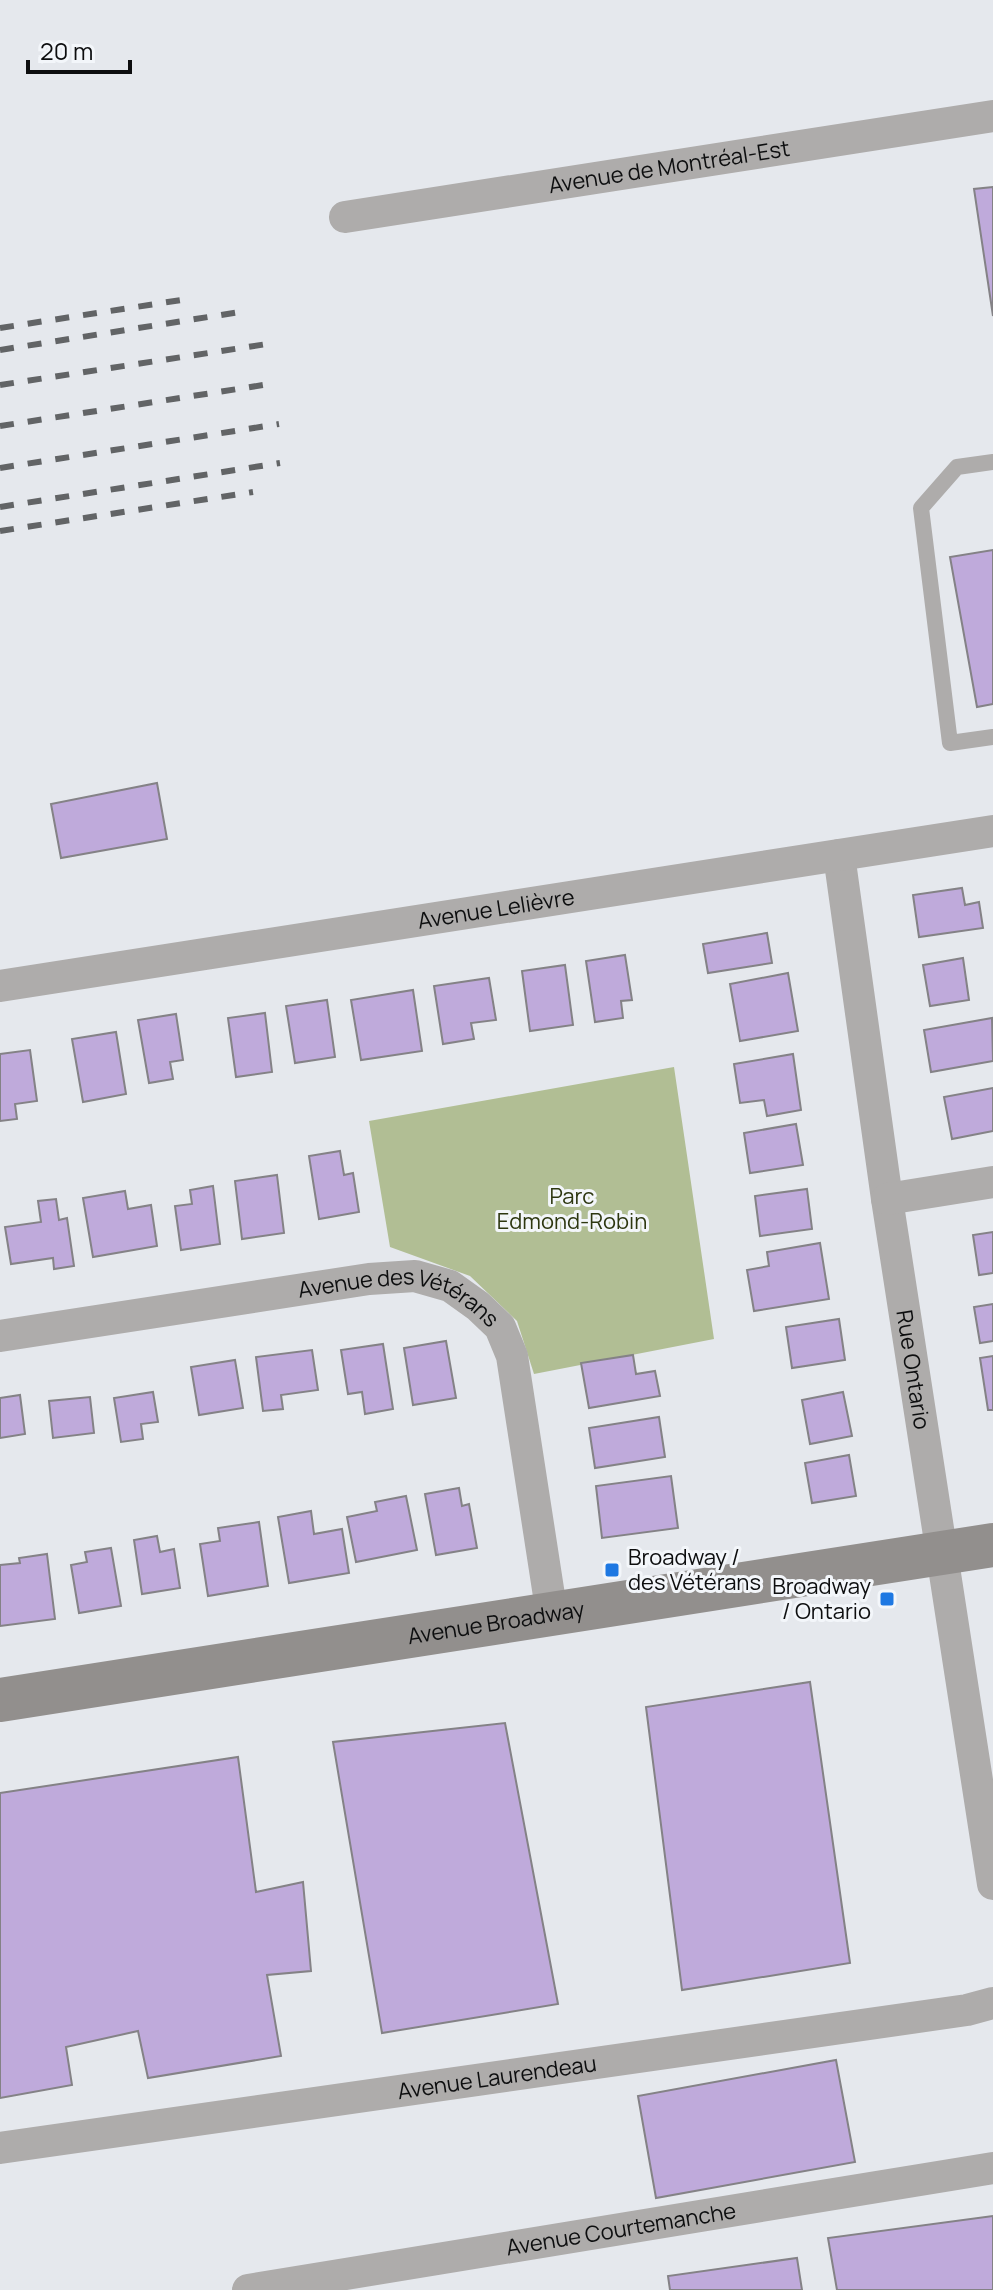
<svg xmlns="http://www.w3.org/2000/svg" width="993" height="2290" font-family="Manrope,sans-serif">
	<rect width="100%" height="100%" fill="#e5e8ed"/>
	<polygon fill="#b1be94" points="674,1067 714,1339 534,1374 517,1321 470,1276 390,1247 369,1121"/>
	<g fill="#bfaadb" stroke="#848286" stroke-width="2">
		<polygon points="993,187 993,316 974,189"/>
		<polygon points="993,550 993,704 977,707 950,557"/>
		<polygon points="157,783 167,839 61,858 51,804"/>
		<polygon points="962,888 965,905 979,902 983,928 919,937 913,895"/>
		<polygon points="767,933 772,963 708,973 703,944"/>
		<polygon points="625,955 632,1000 621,1001 623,1018 595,1022 586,961"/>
		<polygon points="963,958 969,1000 930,1006 923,965"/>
		<polygon points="565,965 573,1025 530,1031 522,971"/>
		<polygon points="788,973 798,1031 740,1041 730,984"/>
		<polygon points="489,978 496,1020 471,1023 474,1039 443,1044 434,986"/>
		<polygon points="413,990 422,1051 361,1060 351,1000"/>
		<polygon points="327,1000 335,1057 295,1063 286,1006"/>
		<polygon points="265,1013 272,1072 236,1077 228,1018"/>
		<polygon points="176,1014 183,1060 170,1062 173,1079 149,1083 138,1020"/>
		<polygon points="992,1018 993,1061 931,1072 924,1030"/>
		<polygon points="116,1032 126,1094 83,1102 72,1039"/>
		<polygon points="30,1050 37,1101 15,1104 17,1119 0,1121 0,1054"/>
		<polygon points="793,1054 801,1110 767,1116 764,1100 740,1103 734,1064"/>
		<polygon points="993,1088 993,1131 952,1139 944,1097"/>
		<polygon points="796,1124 803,1165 750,1173 744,1133"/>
		<polygon points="340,1151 344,1175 353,1173 359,1212 319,1219 309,1156"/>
		<polygon points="277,1175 284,1233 242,1239 235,1181"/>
		<polygon points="213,1186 220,1244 181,1250 175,1206 192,1204 190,1190"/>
		<polygon points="807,1189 812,1229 760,1236 755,1196"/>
		<polygon points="125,1191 128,1209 151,1205 157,1246 93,1257 83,1198"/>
		<polygon points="56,1199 59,1220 67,1218 74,1266 54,1269 53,1258 11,1264 5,1227 41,1222 38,1201"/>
		<polygon points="993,1232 993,1273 979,1275 973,1235"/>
		<polygon points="820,1243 829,1299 754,1311 747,1270 769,1266 767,1252"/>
		<polygon points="993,1304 993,1341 980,1343 974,1307"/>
		<polygon points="839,1319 845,1360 792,1368 786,1327"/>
		<polygon points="446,1341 456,1398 413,1405 404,1348"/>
		<polygon points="383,1344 393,1409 365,1414 362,1392 348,1394 341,1350"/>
		<polygon points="312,1350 318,1390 281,1395 283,1409 263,1411 256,1357"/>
		<polygon points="633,1355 636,1374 655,1371 660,1396 589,1408 581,1363"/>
		<polygon points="993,1356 993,1410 988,1410 980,1358"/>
		<polygon points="235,1360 243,1408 199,1415 191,1367"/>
		<polygon points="153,1392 158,1422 141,1424 143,1439 121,1442 114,1398"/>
		<polygon points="843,1392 852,1436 810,1444 802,1400"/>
		<polygon points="20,1395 25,1434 0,1438 0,1398"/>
		<polygon points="90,1397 94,1433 53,1438 49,1401"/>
		<polygon points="659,1417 665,1457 595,1468 589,1428"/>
		<polygon points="849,1455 856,1496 812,1503 805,1463"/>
		<polygon points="671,1476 678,1528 602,1538 596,1486"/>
		<polygon points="459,1488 462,1506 469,1504 477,1548 436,1555 425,1494"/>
		<polygon points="406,1496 417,1550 356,1562 347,1517 377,1511 375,1502"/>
		<polygon points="311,1511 314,1534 342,1529 349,1573 289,1583 278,1517"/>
		<polygon points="259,1522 268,1586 208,1596 200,1544 220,1541 218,1528"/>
		<polygon points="157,1536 160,1552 174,1549 180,1588 142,1594 134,1540"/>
		<polygon points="111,1548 121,1606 79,1613 71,1565 87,1562 85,1552"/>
		<polygon points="47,1554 55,1619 0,1626 0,1565 20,1563 19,1558"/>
		<polygon points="810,1682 850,1963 682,1990 646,1707"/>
		<polygon points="505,1723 558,2004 382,2033 333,1742"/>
		<polygon points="238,1757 256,1892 303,1882 311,1971 267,1975 281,2056 148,2078 138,2031 66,2047 72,2085 0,2098 0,1793"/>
		<polygon points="836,2060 855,2162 656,2198 638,2096"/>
		<polygon points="993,2216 993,2290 837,2290 828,2238"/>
		<polygon points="797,2258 802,2290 670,2290 668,2276"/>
	</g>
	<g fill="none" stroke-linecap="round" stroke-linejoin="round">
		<polyline stroke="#aeacab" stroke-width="16" points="993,462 957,467 921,508 950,743 993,737"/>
		<g stroke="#aeacab" stroke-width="32">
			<path id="s1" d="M345,217L993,116"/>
			<path id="s2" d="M839,855L887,1199L993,1884"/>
			<path id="s3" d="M0,986L993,831"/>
			<polyline points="887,1199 993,1182"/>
			<path id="s4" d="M0,1336L369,1279L415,1276L450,1286L478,1306L500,1327L512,1356L552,1615"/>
			<path id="s5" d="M0,2148L967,2010L993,2003"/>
			<path id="s6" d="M248,2290L993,2168"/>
		</g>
		<path stroke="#928f8d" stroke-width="44" id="s7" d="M0,1700L993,1545"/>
		<g stroke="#626466" stroke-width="6" stroke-dasharray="14 14" stroke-linecap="butt">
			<polyline points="0,328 181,300"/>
			<polyline points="0,350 246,311"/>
			<polyline points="0,385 267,344"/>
			<polyline points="0,426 276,383"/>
			<polyline points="0,468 279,424"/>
			<polyline points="0,507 280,463"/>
			<polyline points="0,531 253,492"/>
		</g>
	</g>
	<g fill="#1e78e2" stroke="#f3f6fa" stroke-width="3">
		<rect x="604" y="1562" width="16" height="16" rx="4"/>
		<rect x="879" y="1591" width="16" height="16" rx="4"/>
	</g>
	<g text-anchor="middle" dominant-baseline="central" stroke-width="6" stroke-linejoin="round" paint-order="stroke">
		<g font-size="22" fill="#0d0e0f" stroke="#f3f6fa">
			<text stroke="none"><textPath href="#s1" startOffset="328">Avenue de Montréal-Est</textPath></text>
			<text stroke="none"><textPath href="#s3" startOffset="502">Avenue Lelièvre</textPath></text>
			<text stroke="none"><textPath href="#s4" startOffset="408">Avenue des Vétérans</textPath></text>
			<text stroke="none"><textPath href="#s2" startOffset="520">Rue Ontario</textPath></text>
			<text stroke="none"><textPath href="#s7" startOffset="502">Avenue Broadway</textPath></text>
			<text stroke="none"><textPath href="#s5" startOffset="502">Avenue Laurendeau</textPath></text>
			<text stroke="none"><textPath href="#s6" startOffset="378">Avenue Courtemanche</textPath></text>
		</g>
		<g font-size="22" fill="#2d3710" stroke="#f3f6fa">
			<text x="572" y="1196">Parc<tspan x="572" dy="25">Edmond-Robin</tspan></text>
		</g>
		<g font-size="22" fill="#0d0e0f" stroke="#f3f6fa" text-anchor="start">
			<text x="628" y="1557">Broadway /<tspan x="628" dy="25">des Vétérans</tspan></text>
			<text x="871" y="1586" text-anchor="end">Broadway<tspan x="871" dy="25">/ Ontario</tspan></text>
		</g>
	</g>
	<path d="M28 60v12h102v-12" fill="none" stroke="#0d0e0f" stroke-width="4"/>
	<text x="40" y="60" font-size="24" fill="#0d0e0f" stroke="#f3f6fa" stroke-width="6" paint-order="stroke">20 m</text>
</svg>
